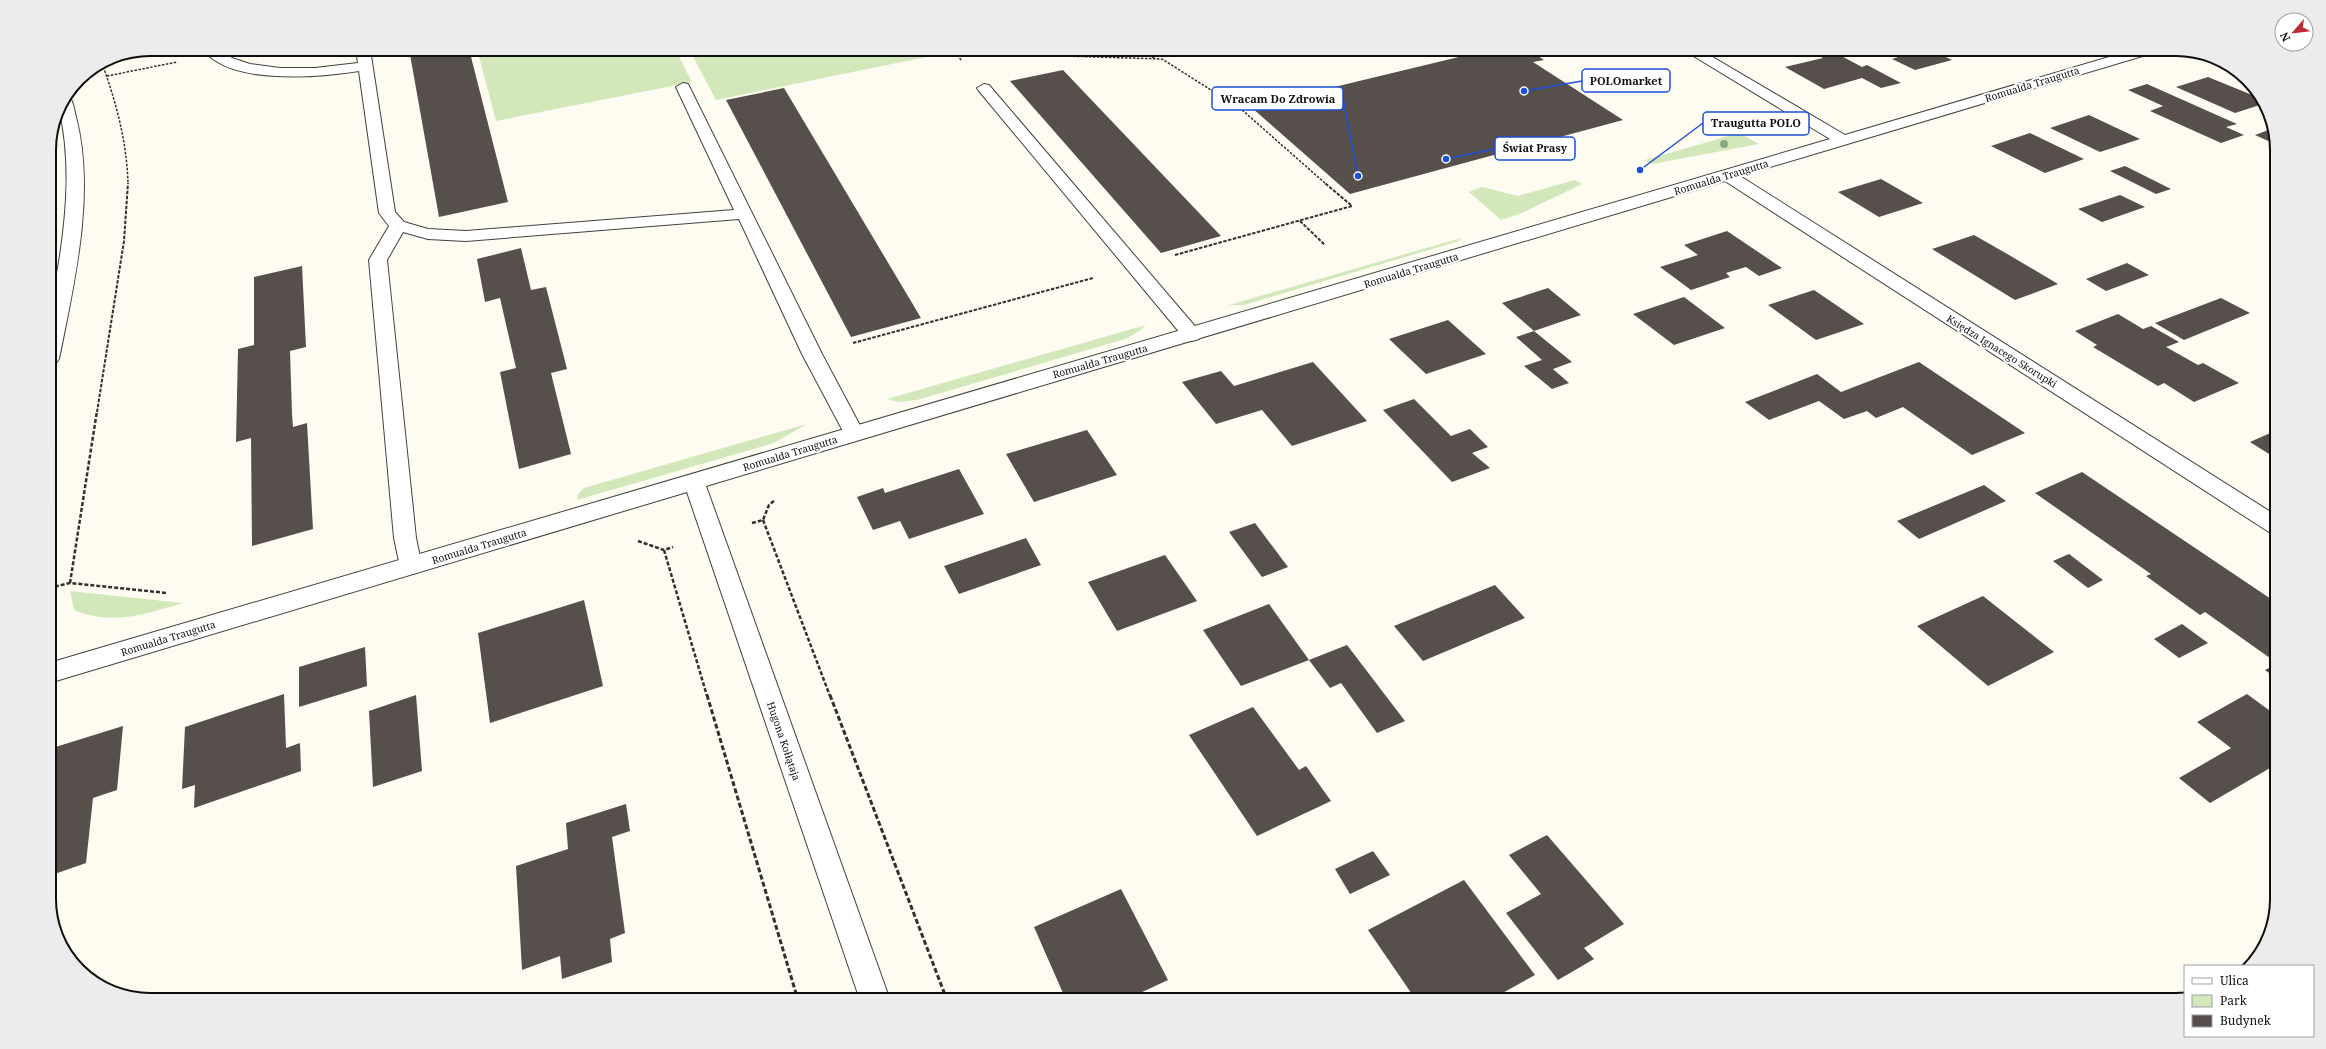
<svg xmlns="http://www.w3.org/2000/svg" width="2326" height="1049" font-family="'Noto Serif',serif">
	<rect width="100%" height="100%" fill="#fefcf0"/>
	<g fill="#d2e8ba">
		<polygon points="477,49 675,49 692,82 496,121"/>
		<polygon points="689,49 755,49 931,56 716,100"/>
		<polygon points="1739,133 1759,144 1652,164 1645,160"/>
		<polygon points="1575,180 1582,184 1522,213 1501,220 1469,192 1482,187 1518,196"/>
		<polygon points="1461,238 1459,241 1244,305 1229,305"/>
		<polygon points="1146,325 1138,332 1125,339 917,400 899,402 887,399"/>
		<polygon points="807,424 774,443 577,500 578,494 584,488"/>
		<path d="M70,591L183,603C146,614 112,626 74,610Z"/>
	</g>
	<g fill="#564f4b">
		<polygon points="409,49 469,49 508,202 439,217"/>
		<polygon points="1492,49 1528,49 1544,60 1533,62 1623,120 1350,194 1251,107"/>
		<polygon points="1881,49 1929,49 1952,60 1915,70 1892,59 1898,57"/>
		<polygon points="1832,51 1862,67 1867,65 1901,83 1881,88 1862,78 1824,89 1785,67 1823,58 1818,55"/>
		<polygon points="1063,70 1221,236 1161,253 1010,81"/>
		<polygon points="2208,77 2262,99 2263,104 2235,113 2176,87"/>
		<polygon points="2147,84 2237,124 2226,127 2244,135 2221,143 2150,111 2163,106 2128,90"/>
		<polygon points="784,88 921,318 851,337 726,100"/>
		<polygon points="2089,115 2140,139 2100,152 2050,128"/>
		<polygon points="2272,129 2277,145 2255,135 2271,129"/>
		<polygon points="2030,133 2084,159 2045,173 1991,146"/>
		<polygon points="2125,166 2171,189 2156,194 2110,171"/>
		<polygon points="1881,179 1923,203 1879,217 1838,192"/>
		<polygon points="2120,195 2145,207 2102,222 2078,209"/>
		<polygon points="1727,231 1782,268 1759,276 1746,267 1726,273 1730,277 1691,290 1660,267 1698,255 1684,245"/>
		<polygon points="1974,235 2009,255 2058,284 2015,300 1932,249"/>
		<polygon points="521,248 531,290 546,287 567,369 551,373 571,454 519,469 500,372 516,368 500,298 485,302 477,259"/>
		<polygon points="2127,263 2149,275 2106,291 2086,279"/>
		<polygon points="302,266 306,347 290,351 292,414 293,427 307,423 313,529 252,546 251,438 236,442 238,349 254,345 254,277"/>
		<polygon points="1548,288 1581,315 1534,331 1502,303"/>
		<polygon points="1814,290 1864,324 1816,340 1768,305"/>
		<polygon points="1684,297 1725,328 1674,345 1633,314"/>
		<polygon points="2221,298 2250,313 2184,340 2155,323"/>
		<polygon points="2118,314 2143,329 2151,326 2179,342 2166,347 2198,365 2203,363 2239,383 2194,402 2164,383 2158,386 2093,347 2097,345 2075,331"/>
		<polygon points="1448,320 1486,354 1426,374 1389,339"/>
		<polygon points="1534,331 1572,362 1553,369 1569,383 1552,389 1524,366 1542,360 1516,337"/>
		<polygon points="1313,362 1367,421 1292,446 1262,410 1216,424 1182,382 1221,371 1234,386"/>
		<polygon points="1919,362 2025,433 1972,455 1903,407 1876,418 1867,411 1844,419 1819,401 1769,420 1745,402 1817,374 1841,392"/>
		<polygon points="1414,399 1451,436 1470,429 1488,447 1472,453 1490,468 1452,482 1383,410"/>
		<polygon points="1087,430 1117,475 1034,502 1006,454"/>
		<polygon points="2277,430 2277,459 2250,442"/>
		<polygon points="959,469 984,514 909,539 900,521 873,530 857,497 883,488 885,493"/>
		<polygon points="2082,472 2277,603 2277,663 2205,612 2200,615 2146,576 2151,574 2035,493"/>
		<polygon points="1984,485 2006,501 1919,539 1897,521"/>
		<polygon points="1255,523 1288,567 1262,577 1229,532"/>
		<polygon points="1026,538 1041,565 959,594 944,566"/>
		<polygon points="2069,554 2103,580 2088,588 2053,561"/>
		<polygon points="1165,555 1197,601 1117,631 1088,582"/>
		<polygon points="1495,585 1525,618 1423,661 1394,626"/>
		<polygon points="1983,596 2054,652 1988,686 1917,626"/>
		<polygon points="584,600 603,686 490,723 478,633"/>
		<polygon points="1269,604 1309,660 1241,686 1203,630"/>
		<polygon points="2182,624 2208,643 2179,658 2154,639"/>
		<polygon points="1347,645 1405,721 1377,733 1341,683 1330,688 1309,660"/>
		<polygon points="365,647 367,686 299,707 299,667"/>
		<polygon points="2277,664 2277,679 2265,670"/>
		<polygon points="284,694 286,748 300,743 301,771 194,808 195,785 182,789 185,727"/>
		<polygon points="2247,694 2277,716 2277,764 2210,803 2179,778 2231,748 2197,722"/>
		<polygon points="416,695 422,771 373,787 369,711"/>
		<polygon points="1253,707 1299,770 1306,766 1331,801 1257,836 1189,735"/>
		<polygon points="123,726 117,790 93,798 86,863 49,876 49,749"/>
		<polygon points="626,804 630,831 612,837 625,933 610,939 612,962 562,979 560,956 522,970 516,866 568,849 566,823"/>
		<polygon points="1547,835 1624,924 1584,948 1594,959 1558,980 1506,913 1541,894 1509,855"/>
		<polygon points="1373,851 1390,875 1350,894 1335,869"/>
		<polygon points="1464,880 1535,975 1490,1000 1416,1000 1368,930"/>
		<polygon points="1121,889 1168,980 1125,1000 1066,1000 1034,927"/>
	</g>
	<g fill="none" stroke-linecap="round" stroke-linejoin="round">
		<defs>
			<g id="service">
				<path d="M203,49H219L232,58L250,64L280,68H315L358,63L356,49H370L395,212L404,222L428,229L466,231L734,210L676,87L683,83L688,84L822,354L864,433L861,438L854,440L847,438L844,433L802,354L739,219L466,241L428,239L403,232L387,260L416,538L422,566L419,572L411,574L403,572L400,566L394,538L369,260L389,226L379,213L359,71C321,77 229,86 203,49Z"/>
				<polygon points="984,84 989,85 1199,331 1201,335 1199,339 1192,341 1185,339 979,91 977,88"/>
			</g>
			<polygon id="minor" points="1682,49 1699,49 1845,135 2136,49 2158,49 2156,52 1740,176 2277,516 2277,534 2269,532 1725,181 706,486 890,1000 860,1000 687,492 49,683 49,663 1830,139"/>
			<path id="tertiary" d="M67,96C74,99 74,111 76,117C96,193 74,284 59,359L56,363L49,365C49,348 47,330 49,313C52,296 56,279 59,262C67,211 71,159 59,108Z"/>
		</defs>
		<use href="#service" stroke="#414141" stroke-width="2"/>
		<use href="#minor" stroke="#414141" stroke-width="2"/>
		<use href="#tertiary" stroke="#414141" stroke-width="2"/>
		<g stroke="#303030" stroke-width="1.5" stroke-dasharray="2.5 1.5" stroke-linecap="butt">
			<polyline points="842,49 955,53 962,61"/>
			<polyline points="1121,49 1156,58"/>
			<polyline points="955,53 974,54"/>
			<polyline points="997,54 1162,59 1241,109 1326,184"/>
			<polyline points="2188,56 2198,53"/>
			<path d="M102,63C116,102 127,142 128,184"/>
			<polyline points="107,76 177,62"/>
		</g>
		<g stroke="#303030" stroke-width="2" stroke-dasharray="3.5 1.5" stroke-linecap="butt">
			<polyline points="1300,221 1325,245"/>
			<polyline points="1175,255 1352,206 1325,183"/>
			<polyline points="853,343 1093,278"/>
			<polyline points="97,412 124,241 128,183"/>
		</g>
		<g stroke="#303030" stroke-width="2.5" stroke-dasharray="4 2" stroke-linecap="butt">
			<polyline points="763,520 830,696"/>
			<polyline points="752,523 763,520 769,505 775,500"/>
			<polyline points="638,541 664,550 673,547"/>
			<polyline points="664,550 707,696"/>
			<polyline points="70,583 97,411"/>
			<polyline points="49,588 70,583 167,593"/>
		</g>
		<g stroke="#303030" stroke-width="3" stroke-dasharray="5 2.5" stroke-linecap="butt">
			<polyline points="707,695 798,1000"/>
			<polyline points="830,695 947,1000"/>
		</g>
		<use href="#service" fill="#fff" fill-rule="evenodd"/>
		<use href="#minor" fill="#fff" fill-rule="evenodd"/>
		<use href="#tertiary" fill="#fff" fill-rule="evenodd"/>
	</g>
	<circle fill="#8ca87e" cx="1724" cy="144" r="4"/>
	<g text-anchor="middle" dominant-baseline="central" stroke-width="4" stroke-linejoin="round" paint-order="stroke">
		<g font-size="10" fill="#0e0e0e" stroke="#fff">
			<text transform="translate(2032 84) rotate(-17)">Romualda Traugutta</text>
			<text transform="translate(1721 177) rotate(-17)">Romualda Traugutta</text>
			<text transform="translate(1411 270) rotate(-17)">Romualda Traugutta</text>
			<text transform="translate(2002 351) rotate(32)">Księdza Ignacego Skorupki</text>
			<text transform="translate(1100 361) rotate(-16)">Romualda Traugutta</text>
			<text transform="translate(790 453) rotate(-17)">Romualda Traugutta</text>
			<text transform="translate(479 546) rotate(-17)">Romualda Traugutta</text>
			<text transform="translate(168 638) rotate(-17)">Romualda Traugutta</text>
			<text transform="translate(784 741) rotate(71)">Hugona Kołłątaja</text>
		</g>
	</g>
	<path d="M0 0H2326V1049H0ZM150 56H2176A94 94 0 0 1 2270 150V899A94 94 0 0 1 2176 993H150A94 94 0 0 1 56 899V150A94 94 0 0 1 150 56Z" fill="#ececec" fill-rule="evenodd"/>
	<path fill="none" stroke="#0e0e0e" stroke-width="2" d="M150 56H2176A94 94 0 0 1 2270 150V899A94 94 0 0 1 2176 993H150A94 94 0 0 1 56 899V150A94 94 0 0 1 150 56Z"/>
	<path fill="none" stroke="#1d4ed8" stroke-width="1.5" d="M1524 91L1582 81M1358 176L1343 99M1640 170L1703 123M1446 159L1495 149"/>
	<g fill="#1d4ed8" stroke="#fff" stroke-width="1.5">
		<circle cx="1524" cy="91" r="4"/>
		<circle cx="1358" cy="176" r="4"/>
		<circle cx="1640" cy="170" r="4"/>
		<circle cx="1446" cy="159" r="4"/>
	</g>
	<g fill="#fff" stroke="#1d4ed8" stroke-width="1.5">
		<rect x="1582" y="69" width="88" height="23" rx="4"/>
		<rect x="1212" y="87" width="131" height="23" rx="4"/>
		<rect x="1703" y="112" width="106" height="23" rx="4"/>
		<rect x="1495" y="137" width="80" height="23" rx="4"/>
	</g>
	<g font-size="11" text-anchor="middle" font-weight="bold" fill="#0e0e0e">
		<text x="1626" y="85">POLOmarket</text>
		<text x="1278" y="103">Wracam Do Zdrowia</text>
		<text x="1756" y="127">Traugutta POLO</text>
		<text x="1535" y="152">Świat Prasy</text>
	</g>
	<rect x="2184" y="965" width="130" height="72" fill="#ffffff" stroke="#9f9f9f"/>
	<rect x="2192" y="978" width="20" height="6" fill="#ffffff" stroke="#9f9f9f"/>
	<text x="2220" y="985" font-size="12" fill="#0e0e0e">Ulica</text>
	<rect x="2192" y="995" width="20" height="12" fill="#d2e8ba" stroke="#9f9f9f"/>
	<text x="2220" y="1005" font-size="12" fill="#0e0e0e">Park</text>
	<rect x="2192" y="1015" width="20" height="12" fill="#564f4b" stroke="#9f9f9f"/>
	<text x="2220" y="1025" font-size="12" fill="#0e0e0e">Budynek</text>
	<g transform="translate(2294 32) rotate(242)"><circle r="19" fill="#ffffff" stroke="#9f9f9f"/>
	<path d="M0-3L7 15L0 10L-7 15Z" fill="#b92b31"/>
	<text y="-6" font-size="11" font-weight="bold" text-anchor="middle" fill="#0e0e0e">N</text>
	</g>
</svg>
